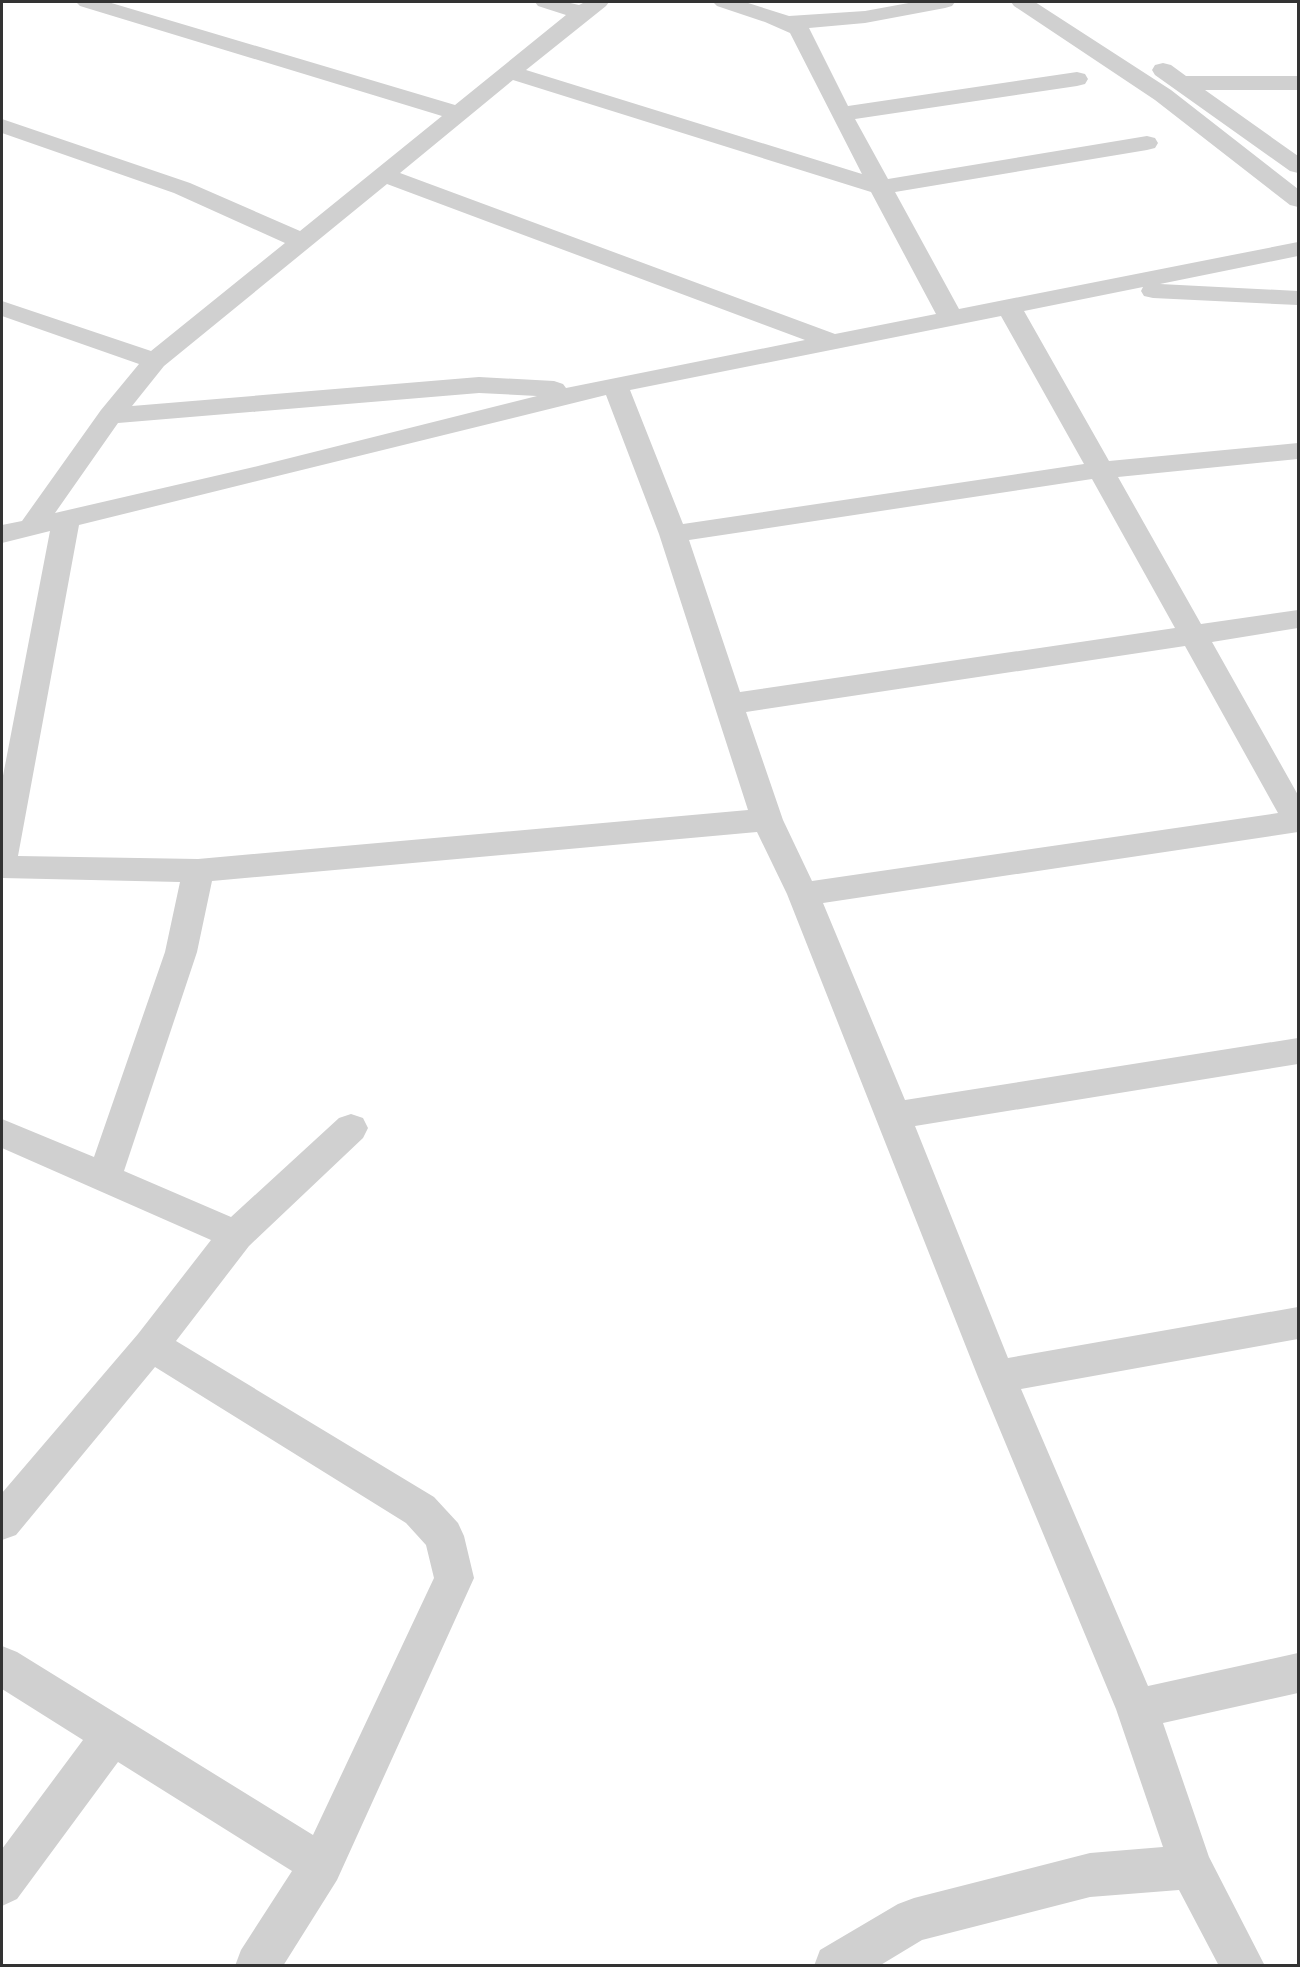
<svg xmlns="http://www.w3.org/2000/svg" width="1300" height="1967" font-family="Manrope,sans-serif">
	<rect width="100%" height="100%" fill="#fff"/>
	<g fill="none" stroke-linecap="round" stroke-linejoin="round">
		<g fill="#d0d0d0" fill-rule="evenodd">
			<path d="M76,2H108L455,105L566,15L538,6L535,2H566L579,5L585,2H609L606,6L526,70L862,174L790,33L765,22L717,6L713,2H745L789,16L865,11L914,2H955L952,6L945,8L865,23L809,28L848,106L1077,72L1085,74L1088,79L1085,84L1077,86L855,119L888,179L1147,136L1155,138L1158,143L1155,148L1147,150L895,192L959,309L1298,242V256L1160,284L1298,291V305L1153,298L1144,296L1141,291L1143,287L1024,311L1109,461L1298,443V459L1118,477L1201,624L1298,610V628L1212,642L1298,795V832L823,903L905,1100L1298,1038V1064L915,1126L1008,1358L1298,1307V1339L1021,1389L1148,1686L1298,1653V1693L1163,1723L1209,1857L1265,1966H1219L1179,1890L1090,1897L922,1940L879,1966H814L820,1950L898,1904L914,1898L1090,1853L1163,1847L1116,1709L978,1377L787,894L757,832L212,881L197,952L124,1171L231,1217L339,1118L351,1114L363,1118L368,1128L363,1138L249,1246L176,1341L434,1497L458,1523L464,1536L474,1578L337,1880L283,1966H235L241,1950L292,1871L118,1762L17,1899L2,1906V1849L83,1740L2,1689V1646L17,1652L313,1835L434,1578L426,1545L406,1523L155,1367L16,1535L2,1540V1493L138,1334L211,1240L2,1148V1119L94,1157L165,952L180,882L2,878V781L50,531L2,543V525L22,521L101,410L139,364L2,316V301L151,351L285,243L174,193L2,133V119L190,183L300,231L442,116L80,6ZM513,80L871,192L936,314L835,334L400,173ZM387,184L805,340L566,388L563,384L554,381L479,377L132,406L164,366ZM1001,316L1084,464L683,524L630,390ZM479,393L537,396L258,466L55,513L118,423ZM606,395L659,534L748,810L198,859L18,856L79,525ZM1092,479L1175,628L740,692L689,540ZM1185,646L1278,813L812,881L783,820L746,712Z"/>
			<polygon points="1011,2 1035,2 1171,90 1298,189 1298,207 1290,205 1155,100 1014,6"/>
			<polygon points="1163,63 1171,65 1186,76 1298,76 1298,90 1205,90 1298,156 1298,173 1290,171 1155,75 1152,70 1155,65"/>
		</g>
	</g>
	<rect width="1300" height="1967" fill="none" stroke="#333333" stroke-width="6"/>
</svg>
